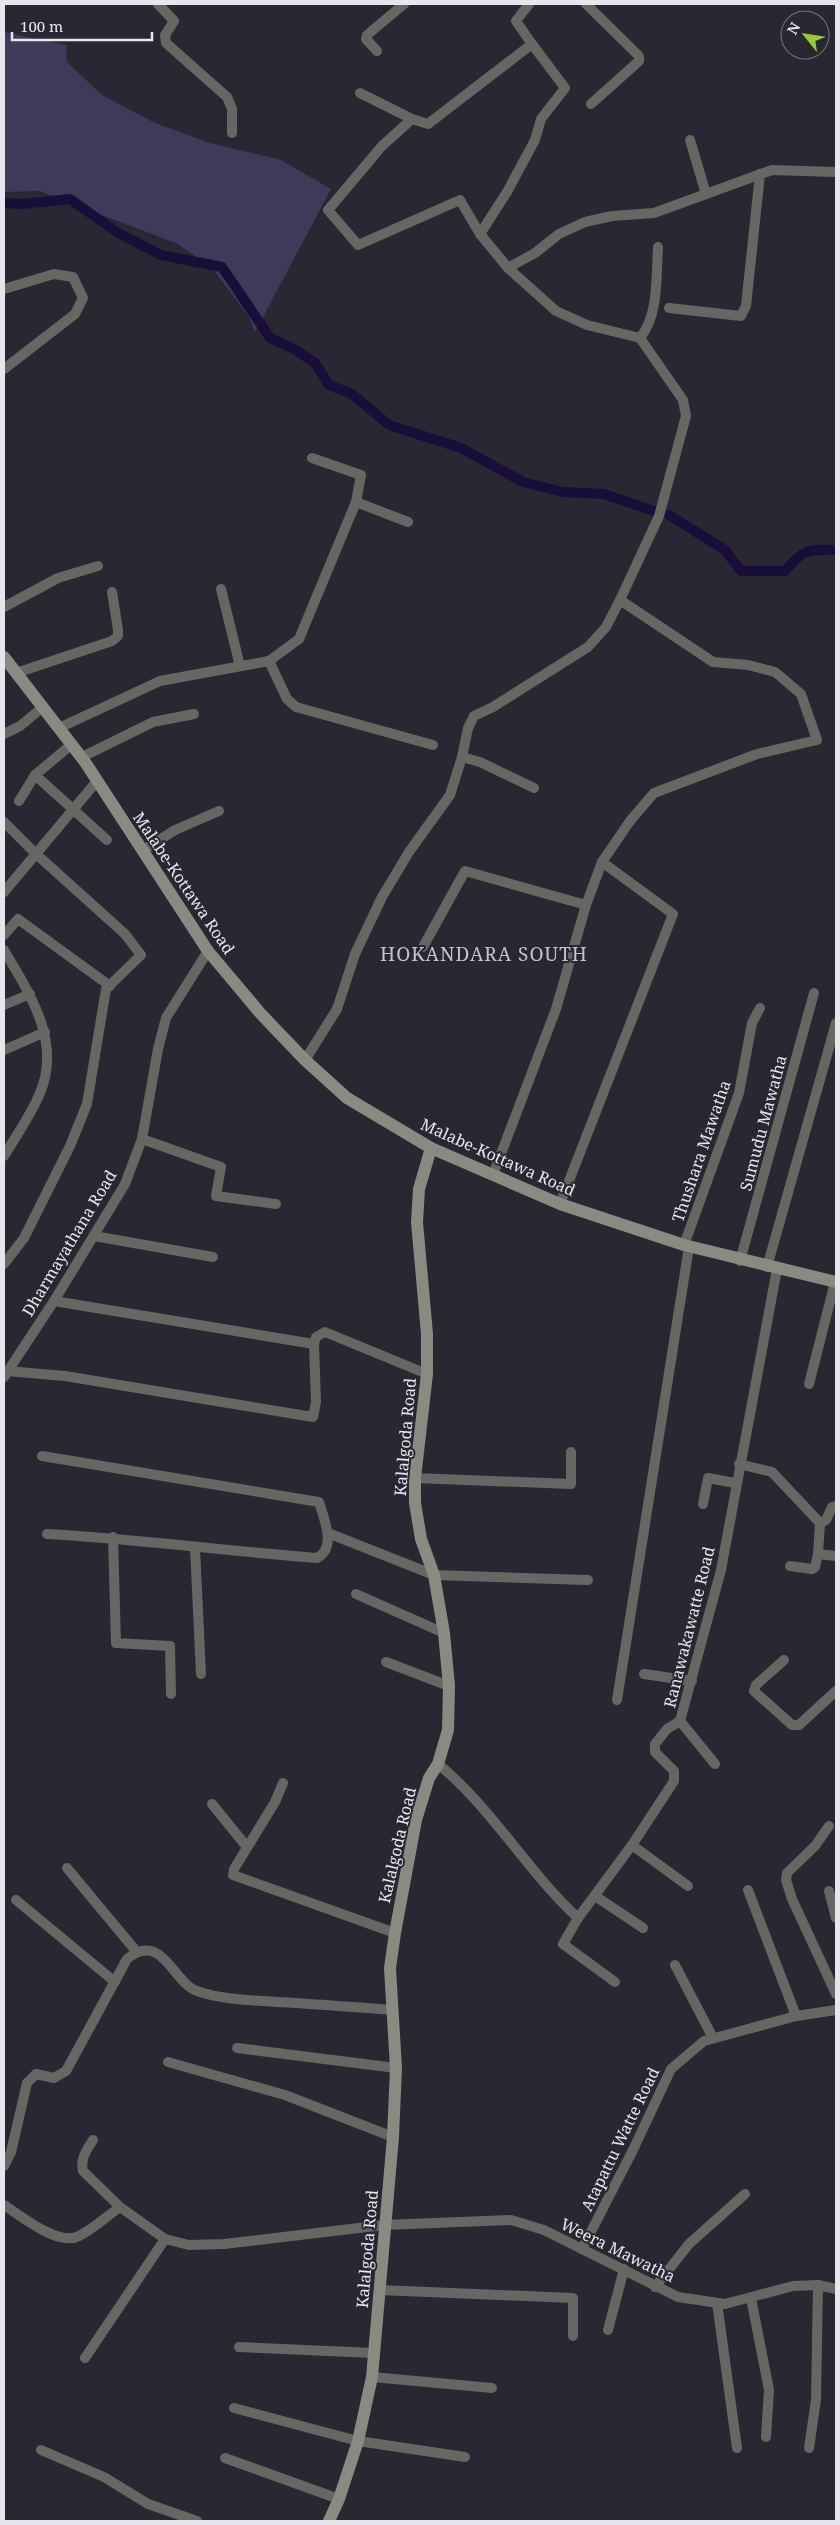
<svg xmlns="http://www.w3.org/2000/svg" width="840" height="2525" font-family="'Noto Serif',serif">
	<rect width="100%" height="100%" fill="#282732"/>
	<polygon fill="#3d3a5a" points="4,32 66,45 67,62 102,95 155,123 210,143 281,160 331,189 255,332 249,317 213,269 178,244 39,191 4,192"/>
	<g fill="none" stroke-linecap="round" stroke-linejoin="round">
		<g stroke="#180e39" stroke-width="10">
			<polyline points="4,203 21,204 70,199 118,233 161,255 222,267 270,338 296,350 315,363 329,385 352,394 389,425 461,448 523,482 563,492 604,494 654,511"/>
			<path d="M669,515L725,550L741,571H785C803,549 808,549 836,550"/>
		</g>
		<g stroke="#656762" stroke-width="10">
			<polyline points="158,4 174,21 165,35 166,43 227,97 232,109 232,133"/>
			<polyline points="529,4 516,21 532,44 428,124 412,119 382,146 328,210 358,245 460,200 480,234 508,268 535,253 559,234 585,222 612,216 654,213 772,170 836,172"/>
			<polyline points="586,4 639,56 639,61 591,104"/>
			<polyline points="377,51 366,39 367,35 404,4"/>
			<polyline points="360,93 412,119"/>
			<polyline points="690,140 706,194"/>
			<polyline points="480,234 507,192 535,140 541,119 565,88 532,44"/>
			<polyline points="508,268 556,311 587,325 640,338 683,400 686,416 659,516 620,600 713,662 748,665 775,672 801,694 817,740 757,754 654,793 630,821 602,862 673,914 560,1204"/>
			<polyline points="4,289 54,274 73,277 83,298 75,314 4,369"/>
			<polyline points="669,308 741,316 746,306 760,174"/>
			<path d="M640,338C659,315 656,277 658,247"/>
			<polyline points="356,502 408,522"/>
			<polyline points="221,589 240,666"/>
			<polyline points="4,607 58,578 98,566"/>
			<polyline points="269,661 287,699 296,707 433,745"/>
			<polyline points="16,673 112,641 118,636 118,630 112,592"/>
			<polyline points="59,728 160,681 269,661 299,639 356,502 361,475 312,458"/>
			<polyline points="4,734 20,726 43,707"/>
			<polyline points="82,757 153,722 194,714"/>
			<polyline points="462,757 480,762 534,788"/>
			<polyline points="35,775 107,840"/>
			<polyline points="19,801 35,775 72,744"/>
			<polyline points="4,822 35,853 125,934 141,955 106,989 87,1104 70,1146 24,1238 4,1264"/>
			<polyline points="142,851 175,830 219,811"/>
			<polyline points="4,892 97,781"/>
			<polyline points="586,905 602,862"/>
			<polyline points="4,935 18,919 110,986"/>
			<polyline points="423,947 465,871 586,905 556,1009 493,1175"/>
			<path d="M4,950C29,993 62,1041 40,1093C31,1115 16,1136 4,1156"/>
			<polyline points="4,1005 30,994"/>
			<polyline points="4,1050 45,1032"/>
			<polyline points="305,1060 337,1009 355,954 382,897 409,852 450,795 462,757 468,728 474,716 493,707 588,647 606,627 620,600"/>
			<polyline points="142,1139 221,1167 216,1196 276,1204"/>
			<polyline points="94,1236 213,1257"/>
			<polyline points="684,1245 739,1093 752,1023 760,1008"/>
			<polyline points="740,1261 814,993"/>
			<polyline points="767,1267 836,1023"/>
			<polyline points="54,1301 314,1344"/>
			<polyline points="7,1371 65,1376 313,1417 316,1402 314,1344 316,1337 325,1332 427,1374"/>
			<polyline points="4,1377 54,1301 125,1184 142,1139 158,1049 166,1018 208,951"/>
			<polyline points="809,1384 835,1282"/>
			<path d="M42,1456L319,1502C324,1519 337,1548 317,1558C227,1551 137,1539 47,1534"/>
			<polyline points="739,1464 772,1472 820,1523 818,1554 836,1556"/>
			<polyline points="415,1478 571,1484 571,1452"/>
			<polyline points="703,1504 708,1478 735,1483"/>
			<polyline points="820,1523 826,1520 832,1507 836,1506"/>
			<polyline points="328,1533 434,1575 588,1580"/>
			<polyline points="113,1537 116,1643 170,1646 171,1694"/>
			<polyline points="195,1548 201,1674"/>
			<polyline points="790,1566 812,1569 815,1567 818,1554"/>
			<polyline points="356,1594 444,1633"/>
			<polyline points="784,1660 756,1685 754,1691 792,1725 799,1725 836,1691"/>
			<polyline points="386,1662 449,1686"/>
			<polyline points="644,1674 692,1681"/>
			<polyline points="617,1700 689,1247"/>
			<polyline points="680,1721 715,1764"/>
			<path d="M438,1764C492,1808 527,1871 578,1918L632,1845L674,1781V1771L655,1752V1744L667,1729L680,1721L721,1570L777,1269"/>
			<polyline points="283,1783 275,1802 234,1869 233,1875 395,1933"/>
			<polyline points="212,1804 247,1847"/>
			<polyline points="829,1826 815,1846 787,1873 786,1880 792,1899 836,1994"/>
			<polyline points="632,1845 688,1886"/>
			<polyline points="67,1868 136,1951"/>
			<polyline points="748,1890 796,2016"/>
			<polyline points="829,1891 836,1918"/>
			<polyline points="595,1896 643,1928"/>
			<polyline points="16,1900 115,1982"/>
			<polyline points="578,1918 563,1944 615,1982"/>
			<polyline points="675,1965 713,2038"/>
			<polyline points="237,2048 396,2068"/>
			<polyline points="168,2062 285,2095 393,2137"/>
			<path d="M93,2140C86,2151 80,2159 83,2171L120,2207L165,2239L189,2245L224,2244L384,2225L511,2220L544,2230L678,2297L725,2304L793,2286L818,2285L836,2289"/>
			<path d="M4,2166L11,2152L27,2083L36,2074L54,2078L66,2071L127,1959C162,1930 173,1983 197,1991C223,2000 250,2000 277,2002C315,2004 354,2007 392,2010"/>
			<path d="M4,2205C21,2216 59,2247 79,2236C93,2229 107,2216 120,2207"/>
			<polyline points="582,2249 633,2150 671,2069 704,2041 796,2016 836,2010"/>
			<polyline points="655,2287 689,2244 745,2194"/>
			<polyline points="380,2290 573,2298 573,2336"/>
			<polyline points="751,2298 769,2390 766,2437"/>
			<polyline points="717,2303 737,2448"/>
			<polyline points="608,2330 624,2269"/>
			<polyline points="239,2347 374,2353"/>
			<polyline points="85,2358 165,2239"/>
			<polyline points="372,2377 492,2388"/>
			<polyline points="234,2408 358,2441 465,2457"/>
			<polyline points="809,2448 816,2400 818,2285"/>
			<polyline points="41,2450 104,2477 148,2504 197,2521"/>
			<polyline points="225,2458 339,2499"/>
		</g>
		<g stroke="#878b82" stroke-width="12">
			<polyline points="4,657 85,762 208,951 261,1014 305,1060 347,1098 431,1148 560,1204 684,1245 836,1282"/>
			<polyline points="329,2521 339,2499 358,2441 372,2377 393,2137 396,2068 390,1968 395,1933 416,1820 429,1778 438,1764 448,1730 449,1686 444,1633 434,1575 421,1539 415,1503 415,1478 427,1374 427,1334 417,1222 419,1189 431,1148"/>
		</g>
	</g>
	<g text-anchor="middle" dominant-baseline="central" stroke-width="4" stroke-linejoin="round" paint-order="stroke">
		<g font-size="16" fill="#e6e6ed" stroke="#282732">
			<text transform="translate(184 883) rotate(56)">Malabe-Kottawa Road</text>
			<text transform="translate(763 1123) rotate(-75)">Sumudu Mawatha</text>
			<text transform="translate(701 1151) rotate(-71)">Thushara Mawatha</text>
			<text transform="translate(498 1157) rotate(24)">Malabe-Kottawa Road</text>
			<text transform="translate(69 1243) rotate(-59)">Dharmayathana Road</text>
			<text transform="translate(405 1437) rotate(-85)">Kalalgoda Road</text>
			<text transform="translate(689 1627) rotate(-76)">Ranawakawatte Road</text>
			<text transform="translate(397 1845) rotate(-77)">Kalalgoda Road</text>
			<text transform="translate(620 2139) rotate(-64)">Atapattu Watte Road</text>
			<text transform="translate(367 2249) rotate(-85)">Kalalgoda Road</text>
			<text transform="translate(618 2250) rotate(26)">Weera Mawatha</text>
		</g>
		<g font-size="19" letter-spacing="1" fill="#c2c2d0" stroke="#282732">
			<text x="484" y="954">HOKANDARA SOUTH</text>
		</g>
	</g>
	<rect width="840" height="2525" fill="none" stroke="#e6e6ed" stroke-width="10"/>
	<g transform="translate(805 35) rotate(300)"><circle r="24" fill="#282732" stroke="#74737d"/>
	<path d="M0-4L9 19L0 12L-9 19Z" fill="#95cc3b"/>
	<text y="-8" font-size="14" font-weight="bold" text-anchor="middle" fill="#e6e6ed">N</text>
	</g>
	<path d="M12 32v8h140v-8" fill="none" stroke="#e6e6ed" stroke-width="2.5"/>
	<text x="20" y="32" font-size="15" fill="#e6e6ed" stroke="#282732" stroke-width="4" paint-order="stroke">100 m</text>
</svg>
